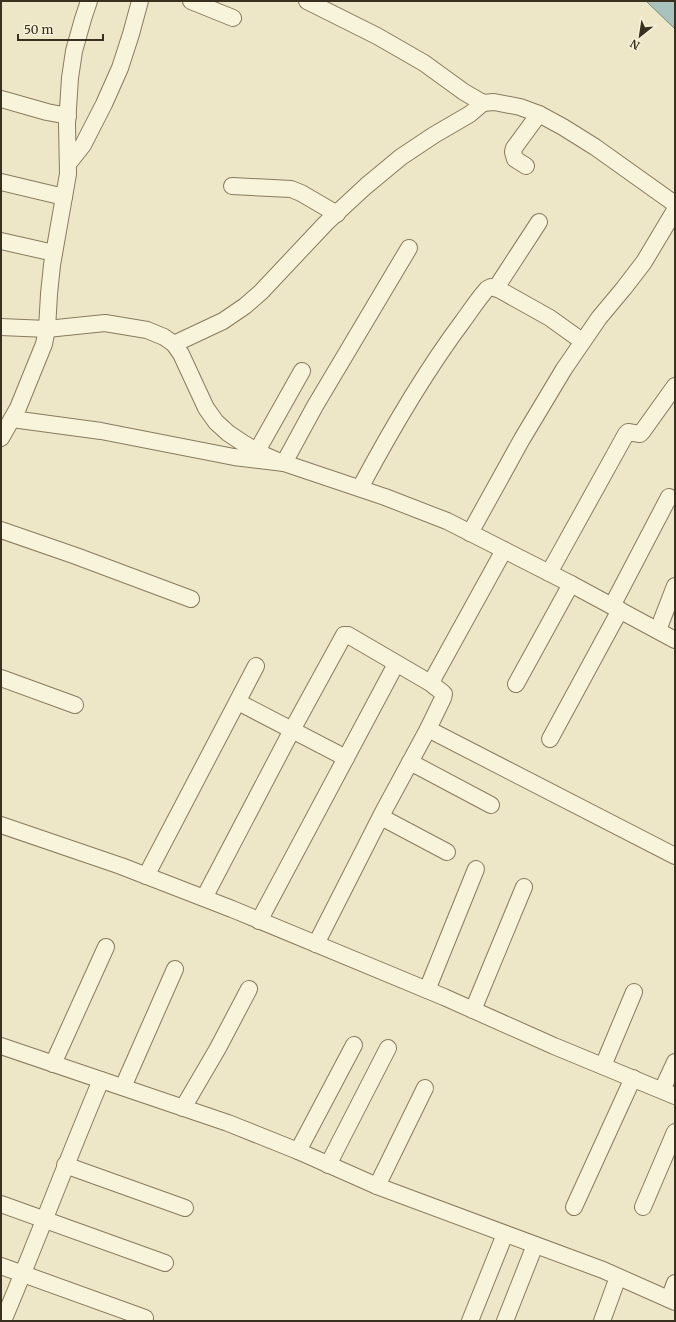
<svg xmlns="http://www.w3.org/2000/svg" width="676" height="1322" font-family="Merriweather,serif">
	<rect width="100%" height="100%" fill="#ede7c8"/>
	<polygon fill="#a9c2bd" stroke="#6f908c" points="646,1 675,1 675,29"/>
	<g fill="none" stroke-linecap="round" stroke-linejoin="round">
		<defs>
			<g id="minor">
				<polyline points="191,1 233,18"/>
				<polyline points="307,1 377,36 424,63 464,92 483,103 494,102 520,107 539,114 563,127 595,147 675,204"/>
				<polyline points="1,99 47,112 68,116"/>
				<polyline points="68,164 83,145 104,104 120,68 131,34 140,1"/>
				<polyline points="526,166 515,159 513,152 514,148 539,114"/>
				<polyline points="1,182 64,197"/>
				<polyline points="232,186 291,189 301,193 337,214"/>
				<polyline points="1,241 54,253"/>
				<polyline points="496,288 539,222"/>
				<polyline points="1,327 47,329 105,323 147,330 164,337 174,344 181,354 206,408 216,422 228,433 243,443 262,454 278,461 385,497 447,521 571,584 675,640"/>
				<polyline points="174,344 223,321 245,306 261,292 326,223 366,186 401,157 434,135 470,114 483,103"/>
				<polyline points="12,419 101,431 234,457 284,463 315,406 409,248"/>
				<polyline points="1,438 18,408 44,344 47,329 49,294 52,265 68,174 67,124 70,78 74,51 83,19 89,1"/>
				<polyline points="257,451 302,371"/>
				<path d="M360,488C391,430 424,373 463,321C471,310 478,299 487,289L491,287L500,290L550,318L582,341"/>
				<polyline points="1,530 76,556 191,599"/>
				<polyline points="470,533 522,439 564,369 599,318 624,288 644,262 675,210"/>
				<polyline points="549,573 626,434 628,432 640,434 642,432 675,386"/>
				<polyline points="612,606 669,497"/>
				<polyline points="658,630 675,586"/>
				<polyline points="1,678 75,705"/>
				<polyline points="516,684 571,584"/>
				<polyline points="238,702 346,758"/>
				<polyline points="428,729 675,856"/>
				<polyline points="550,739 620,610"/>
				<polyline points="410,762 491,805"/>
				<polyline points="381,817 447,852"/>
				<polyline points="1,825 121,866 232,909 444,997 554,1046 675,1096"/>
				<polyline points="146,876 256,666"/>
				<polyline points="204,898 292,730 344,635 348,635 432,684"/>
				<polyline points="259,921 396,664"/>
				<path d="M316,944L382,814L428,729L443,698L444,694C441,690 435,688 432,684L434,677L504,550"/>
				<polyline points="427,990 476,869"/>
				<polyline points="473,1010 524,887"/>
				<polyline points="1,1046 228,1123 298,1151 377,1186 603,1270 675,1302"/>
				<polyline points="53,1064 106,947"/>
				<polyline points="603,1066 634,992"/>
				<polyline points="123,1087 175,969"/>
				<polyline points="662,1090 675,1062"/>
				<polyline points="183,1108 218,1048 249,989"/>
				<polyline points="298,1151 354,1045"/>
				<polyline points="65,1165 185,1208"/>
				<polyline points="328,1165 388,1048"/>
				<polyline points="377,1186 425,1088"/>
				<polyline points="1,1204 165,1263"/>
				<polyline points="574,1207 633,1078"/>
				<polyline points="643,1207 675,1132"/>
				<polyline points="1,1266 145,1318"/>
				<polyline points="669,1299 675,1283"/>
				<path d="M3,1321C37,1241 67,1160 101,1080"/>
				<polyline points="470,1321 505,1234"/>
				<polyline points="505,1321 535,1245"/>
				<polyline points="602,1321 618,1277"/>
			</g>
		</defs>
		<use href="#minor" stroke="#897a5d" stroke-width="18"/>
		<use href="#minor" stroke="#f8f3db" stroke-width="16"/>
	</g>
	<rect width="676" height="1322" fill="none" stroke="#3a3020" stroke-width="4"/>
	<g transform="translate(640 36) rotate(210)" stroke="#f5f0d7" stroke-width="3" paint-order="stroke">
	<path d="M0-3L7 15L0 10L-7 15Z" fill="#3a3020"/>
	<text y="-6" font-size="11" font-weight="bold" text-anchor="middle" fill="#3a3020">N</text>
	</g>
	<path d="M18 34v6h85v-6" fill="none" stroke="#3a3020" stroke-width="2"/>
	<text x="24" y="34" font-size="12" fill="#3a3020" stroke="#f5f0d7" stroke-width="3" paint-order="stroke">50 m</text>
</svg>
